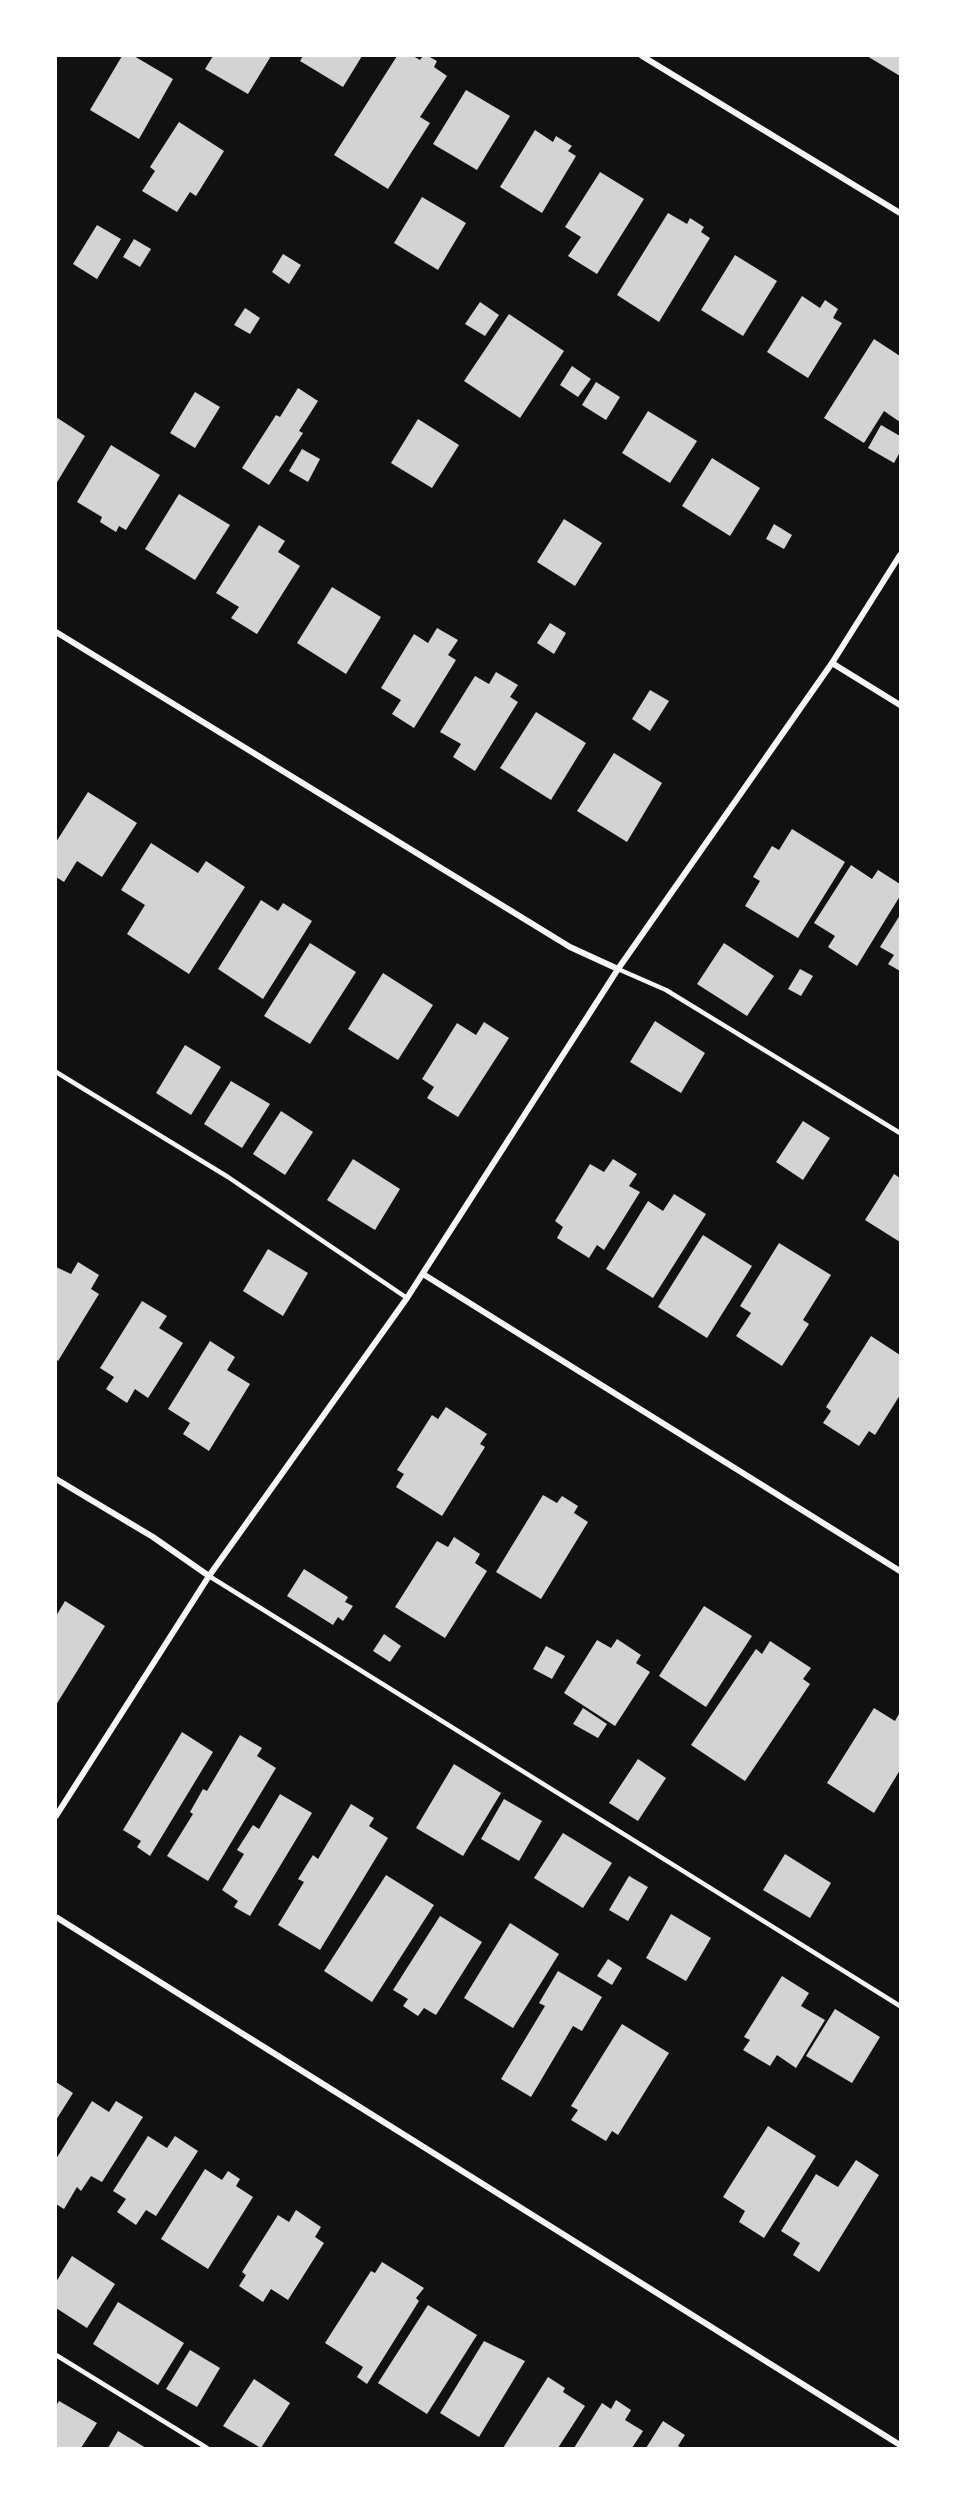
<svg xmlns="http://www.w3.org/2000/svg" width="956" height="2504" font-family="Mulish,sans-serif">
	<rect width="100%" height="100%" fill="#111"/>
	<g fill="#d3d3d3">
		<polygon points="122,56 134,56 173,79 139,139 90,110"/>
		<polygon points="213,56 271,56 248,94 205,69"/>
		<polygon points="303,56 362,56 343,87 300,61"/>
		<polygon points="397,56 413,56 420,60 423,56 428,56 437,61 434,67 447,76 420,117 430,123 388,189 334,155"/>
		<polygon points="867,56 900,56 900,76"/>
		<polygon points="466,90 510,116 477,170 433,144"/>
		<polygon points="179,122 224,151 196,196 190,192 177,212 142,191 155,171 150,167"/>
		<polygon points="535,130 553,142 556,136 572,146 568,151 576,156 542,213 500,187"/>
		<polygon points="600,172 644,199 597,274 568,256 581,237 565,227"/>
		<polygon points="422,197 466,223 438,270 394,243"/>
		<polygon points="668,213 687,224 690,218 704,227 701,232 710,238 659,322 617,295"/>
		<polygon points="97,225 121,239 97,279 73,264"/>
		<polygon points="134,239 151,249 140,267 123,257"/>
		<polygon points="283,254 301,265 289,284 272,272"/>
		<polygon points="735,255 777,281 743,336 701,310"/>
		<polygon points="802,296 820,308 825,300 838,309 833,318 842,323 808,378 767,352"/>
		<polygon points="480,302 499,315 485,336 465,324"/>
		<polygon points="245,308 260,318 250,334 234,325"/>
		<polygon points="509,314 564,351 520,418 464,381"/>
		<polygon points="874,339 900,356 900,422 884,411 864,443 824,418"/>
		<polygon points="572,366 591,379 578,397 560,385"/>
		<polygon points="596,382 620,397 606,420 582,405"/>
		<polygon points="298,388 318,401 299,431 303,433 269,485 242,468 276,415 280,417"/>
		<polygon points="195,392 220,407 195,448 170,433"/>
		<polygon points="648,411 697,441 670,483 622,453"/>
		<polygon points="56,417 85,436 56,484"/>
		<polygon points="418,419 459,445 432,488 391,463"/>
		<polygon points="881,425 900,436 900,452 894,463 868,448"/>
		<polygon points="111,445 160,475 126,530 119,526 116,532 100,522 102,517 77,502"/>
		<polygon points="302,449 320,459 308,482 289,471"/>
		<polygon points="712,458 760,488 730,536 682,506"/>
		<polygon points="179,494 230,525 195,580 145,549"/>
		<polygon points="564,519 602,543 575,586 537,562"/>
		<polygon points="774,524 792,535 784,549 766,539"/>
		<polygon points="259,525 285,541 278,552 300,566 257,634 231,618 239,607 216,593"/>
		<polygon points="332,587 381,617 346,674 297,643"/>
		<polygon points="550,623 566,633 554,654 537,643"/>
		<polygon points="437,628 458,640 448,655 456,660 414,728 392,714 401,700 381,688 414,634 428,643"/>
		<polygon points="496,672 518,685 510,697 518,702 475,771 453,757 461,744 440,732 475,676 489,684"/>
		<polygon points="650,690 669,701 650,731 632,719"/>
		<polygon points="536,712 586,743 551,800 500,768"/>
		<polygon points="614,753 662,783 627,842 577,811"/>
		<polygon points="88,792 137,823 102,877 77,861 64,882 56,877 56,842"/>
		<polygon points="792,829 845,862 798,938 745,906 760,881 753,877 772,846 779,850"/>
		<polygon points="151,843 198,873 206,861 245,887 189,974 127,934 145,905 121,890"/>
		<polygon points="851,865 872,879 878,870 900,884 900,896 857,966 828,947 835,936 814,923"/>
		<polygon points="261,900 278,911 283,903 312,921 263,999 218,969"/>
		<polygon points="900,915 900,971 888,964 894,955 880,947"/>
		<polygon points="310,943 356,972 310,1044 264,1016"/>
		<polygon points="724,943 774,976 747,1016 697,984"/>
		<polygon points="800,969 813,976 801,996 788,989"/>
		<polygon points="383,973 433,1005 398,1060 348,1029"/>
		<polygon points="655,1021 705,1053 681,1093 630,1062"/>
		<polygon points="484,1022 509,1038 458,1117 427,1098 434,1087 422,1079 457,1023 476,1035"/>
		<polygon points="185,1045 221,1067 191,1115 156,1093"/>
		<polygon points="231,1081 270,1104 242,1148 204,1124"/>
		<polygon points="281,1111 313,1132 285,1175 253,1154"/>
		<polygon points="803,1121 830,1138 803,1180 776,1162"/>
		<polygon points="353,1159 400,1189 375,1230 327,1200"/>
		<polygon points="613,1159 637,1174 629,1186 640,1192 604,1250 597,1245 589,1258 557,1238 563,1227 555,1221 590,1164 604,1172"/>
		<polygon points="894,1174 900,1178 900,1242 865,1220"/>
		<polygon points="674,1194 706,1214 653,1298 606,1269 648,1201 663,1211"/>
		<polygon points="703,1235 752,1266 707,1338 658,1307"/>
		<polygon points="779,1243 831,1275 803,1320 809,1324 782,1366 736,1336 751,1313 740,1306"/>
		<polygon points="268,1249 308,1273 283,1316 243,1291"/>
		<polygon points="78,1262 99,1275 91,1289 99,1294 58,1361 56,1359 56,1267 71,1274"/>
		<polygon points="142,1301 167,1316 159,1328 183,1343 148,1398 135,1389 127,1403 106,1389 114,1377 100,1368"/>
		<polygon points="871,1336 900,1355 900,1395 875,1435 869,1431 859,1446 823,1423 831,1411 826,1407"/>
		<polygon points="210,1341 235,1357 227,1370 250,1384 209,1451 183,1434 190,1423 168,1409"/>
		<polygon points="446,1407 487,1434 480,1444 485,1447 442,1516 396,1487 404,1474 397,1470 432,1415 438,1419"/>
		<polygon points="543,1495 557,1503 562,1496 578,1506 574,1513 588,1522 541,1599 496,1572"/>
		<polygon points="454,1537 480,1554 475,1563 487,1571 445,1638 395,1607 437,1541 448,1547"/>
		<polygon points="304,1569 348,1597 345,1602 353,1606 343,1621 338,1617 333,1625 287,1596"/>
		<polygon points="65,1601 105,1626 56,1705 56,1616"/>
		<polygon points="704,1606 752,1636 706,1707 659,1676"/>
		<polygon points="384,1634 401,1646 390,1662 373,1651"/>
		<polygon points="617,1639 641,1655 636,1663 650,1672 615,1726 564,1693 597,1640 611,1648"/>
		<polygon points="770,1641 811,1668 803,1679 810,1684 745,1781 691,1745 756,1649 762,1654"/>
		<polygon points="546,1646 565,1656 552,1679 533,1669"/>
		<polygon points="583,1708 607,1724 598,1738 573,1724"/>
		<polygon points="874,1708 895,1721 900,1712 900,1770 874,1813 827,1783"/>
		<polygon points="182,1732 213,1752 150,1856 137,1847 141,1841 123,1830"/>
		<polygon points="240,1735 262,1748 257,1756 276,1768 208,1881 167,1856 193,1814 190,1812 203,1789 207,1791"/>
		<polygon points="638,1759 666,1778 638,1821 609,1803"/>
		<polygon points="454,1764 501,1793 463,1856 416,1828"/>
		<polygon points="280,1794 312,1813 250,1916 234,1907 238,1901 222,1890 244,1854 237,1850 253,1825 259,1829"/>
		<polygon points="504,1799 542,1821 519,1861 481,1839"/>
		<polygon points="351,1804 374,1818 369,1826 388,1838 320,1950 278,1925 304,1882 298,1879 313,1855 318,1859"/>
		<polygon points="563,1833 612,1863 583,1908 534,1878"/>
		<polygon points="785,1854 831,1883 810,1918 763,1890"/>
		<polygon points="386,1875 434,1905 372,2002 324,1971"/>
		<polygon points="629,1876 648,1887 628,1921 609,1910"/>
		<polygon points="671,1914 711,1938 686,1981 646,1958"/>
		<polygon points="440,1916 482,1942 436,2015 424,2008 418,2016 403,2006 408,1999 393,1990"/>
		<polygon points="510,1923 559,1954 513,2028 464,1998"/>
		<polygon points="608,1959 622,1968 612,1985 597,1976"/>
		<polygon points="558,1971 602,1997 582,2031 573,2026 531,2097 501,2079 545,2006 539,2003"/>
		<polygon points="782,1976 809,1993 801,2006 825,2020 796,2068 777,2055 770,2066 743,2050 750,2040 744,2037"/>
		<polygon points="835,2009 880,2037 852,2083 806,2056"/>
		<polygon points="622,2024 669,2053 618,2135 612,2131 606,2141 571,2120 578,2110 571,2106"/>
		<polygon points="56,2082 73,2093 56,2120"/>
		<polygon points="92,2101 109,2112 116,2101 143,2117 102,2182 91,2176 81,2191 77,2187 64,2209 56,2204 56,2159"/>
		<polygon points="768,2126 816,2156 764,2238 739,2222 745,2211 723,2197"/>
		<polygon points="148,2136 167,2148 175,2136 198,2151 156,2216 146,2210 136,2225 117,2212 126,2199 113,2191"/>
		<polygon points="856,2160 879,2175 819,2272 793,2255 800,2243 781,2231 816,2174 838,2187"/>
		<polygon points="205,2169 222,2180 228,2171 240,2179 236,2186 253,2197 208,2269 161,2239"/>
		<polygon points="296,2210 321,2227 315,2237 324,2243 288,2300 271,2289 263,2302 239,2286 246,2275 242,2272 278,2215 289,2222"/>
		<polygon points="72,2256 115,2284 87,2328 56,2308 56,2282"/>
		<polygon points="382,2262 424,2288 416,2298 419,2301 367,2384 357,2377 363,2367 325,2343 371,2271 375,2273"/>
		<polygon points="118,2302 184,2343 158,2385 93,2344"/>
		<polygon points="428,2305 477,2335 427,2414 378,2383"/>
		<polygon points="484,2341 525,2361 479,2437 440,2413"/>
		<polygon points="190,2350 220,2368 197,2407 166,2389"/>
		<polygon points="548,2377 565,2388 563,2392 585,2406 558,2448 503,2448"/>
		<polygon points="254,2379 290,2403 261,2448 223,2426"/>
		<polygon points="616,2400 631,2410 625,2420 643,2431 632,2448 574,2448 602,2403 611,2409"/>
		<polygon points="59,2401 97,2423 81,2448 56,2448 56,2406"/>
		<polygon points="663,2421 685,2435 678,2446 682,2448 646,2448"/>
		<polygon points="118,2431 146,2448 108,2448"/>
	</g>
	<g fill="none" stroke-linecap="round" stroke-linejoin="round">
		<g stroke="#f5f5f5" stroke-width="4.5">
			<polyline points="618,969 666,990 900,1133"/>
			<polyline points="56,1072 228,1177 407,1298"/>
			<polyline points="209,1576 900,2006"/>
			<polyline points="56,2355 207,2448"/>
		</g>
		<g stroke="#f5f5f5" stroke-width="6">
			<polyline points="642,56 900,213"/>
			<polyline points="56,632 570,947 618,969"/>
			<polyline points="832,663 900,705"/>
			<polyline points="423,1274 900,1571"/>
			<polyline points="56,1479 153,1537 209,1576"/>
			<polyline points="56,1816 209,1576 407,1298 618,969 832,663 900,555"/>
			<polyline points="56,1917 900,2445"/>
		</g>
	</g>
	<rect width="956" height="2504" fill="none" stroke="#ffffff" stroke-width="114"/>
</svg>
